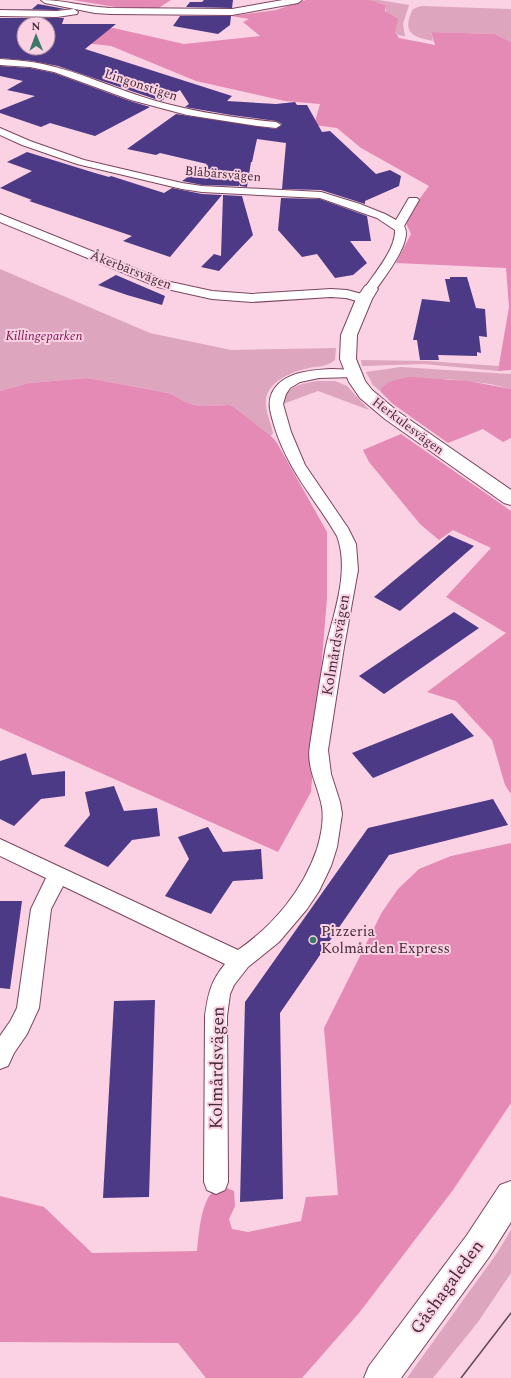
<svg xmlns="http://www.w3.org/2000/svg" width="511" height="1378" font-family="Spectral,serif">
	<rect width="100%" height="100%" fill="#fad2e3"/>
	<g fill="#dea5bf">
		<path d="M370,0H379L409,5L403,24L405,36C402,36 398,36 396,33C390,27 385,13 386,5Z"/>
		<path d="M421,6L511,9V42L495,34L431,32L433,41C410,37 402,31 413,9Z"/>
		<path d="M0,269L150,333L231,350L336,348L335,360C327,367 318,366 309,368C290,372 263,383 266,406C267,415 271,424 273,433L271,436L234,407L229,405C217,405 202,408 191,404C182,401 176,396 168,393L87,378L29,383L0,391Z"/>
		<polygon points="361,360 426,361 499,366 498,371 424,364 364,366 362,366"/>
		<polygon points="401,367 511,374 511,389 490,384 448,379 381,389 381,392 373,385 366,372"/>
		<path d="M317,381H335L347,386L369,410L318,391L283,404C285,386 301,384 317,381Z"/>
		<polygon points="511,1230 511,1273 478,1322 433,1378 407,1378 497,1253"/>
	</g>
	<g fill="#e589b5">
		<polygon points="73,0 171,0 157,9 121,8"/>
		<polygon points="306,0 370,0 386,5 385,11 398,19 395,32 399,38 435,45 431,32 495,34 511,42 511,370 498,371 509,307 506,268 396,263 411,234 406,223 415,205 429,186 361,148 337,128 314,125 320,104 285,101 196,81 111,46 48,39 113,28 184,44 260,36 243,22 249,19 231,16 276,10"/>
		<path d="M410,377L468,381L511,389V438L503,442L483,429L448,443L393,404L381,392V389C389,380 399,379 410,377Z"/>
		<path d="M87,378L168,393C176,396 182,401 191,404C202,408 217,405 229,405L234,407L271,436L277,443L327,532V598L311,792L278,852L0,728V391L29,383Z"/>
		<polygon points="401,434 511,511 511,794 505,785 492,740 456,701 427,692 506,633 446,597 491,548 453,530 439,540 420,524 369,462 363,450"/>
		<path d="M511,843V1103L453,1190L359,1313L302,1378H206L178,1343L0,1342V1196L44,1207L92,1253L197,1251C199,1235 201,1184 225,1188C228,1188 231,1190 234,1191L235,1206L229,1219L232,1229L248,1232L301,1221L306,1197L338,1195L324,1028L382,912L398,889L419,869L451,856Z"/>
	</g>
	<g fill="#4c3a87" fill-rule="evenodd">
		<polygon points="204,0 233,0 232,8 186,7 190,2 202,2"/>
		<polygon points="38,4 65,9 57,10 0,9 32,9"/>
		<polygon points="180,16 231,16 230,25 218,34 173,26"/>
		<path d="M0,18H64L62,24H116L85,49L232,96L227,101L276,104L295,102L297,105H307L322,132L330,131L376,174L390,170L401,176L399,186L365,201V204L321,190L282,189L286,143L257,139L252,162H251L247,187L240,186L239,184V186L202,185L182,181L207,164L160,153L156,155L127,149L176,114L276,129L282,124L276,121L231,115L185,107L189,104L180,90L161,101L58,66L32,61L0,58ZM24,24H48V48H24Z"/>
		<polygon points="0,66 30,68 54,73 130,101 150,107 95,136 50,123 41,127 0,113 0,110 35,96 7,90 23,81 0,76"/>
		<polygon points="27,152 95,173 109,177 111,176 164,193 172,188 202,194 222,195 170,257 123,241 132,236 29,201 32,200 0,188 32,171 7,162"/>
		<polygon points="223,195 242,196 253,235 219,271 201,267 214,254 221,256"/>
		<polygon points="281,198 320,199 367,216 371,241 350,241 367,263 353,275 335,278 317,254 302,257 278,230"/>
		<polygon points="116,275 165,296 162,305 127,295 98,285"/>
		<polygon points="450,277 467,277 476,308 485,309 487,337 479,336 481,353 477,352 477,356 438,355 439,360 420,360 417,340 413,340 422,299 450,302 445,279 450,279"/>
		<polygon points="449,535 474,546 400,611 374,597"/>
		<polygon points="454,612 479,628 384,694 359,676"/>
		<polygon points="452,713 474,736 373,778 352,753"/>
		<polygon points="26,753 32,775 65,771 65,796 41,799 14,826 0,819 0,761"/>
		<polygon points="114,786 124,811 157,808 160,836 132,840 108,867 64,846 90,815 85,792"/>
		<polygon points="493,799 508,825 389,855 280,1013 283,1199 240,1202 245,1002 368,828"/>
		<polygon points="208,827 223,852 261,849 263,879 233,881 211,914 165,896 189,859 178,837"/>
		<polygon points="0,901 22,901 10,989 0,988"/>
		<polygon points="155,1000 149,1197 103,1198 114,1001"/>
	</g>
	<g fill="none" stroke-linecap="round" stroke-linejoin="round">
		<defs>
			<g id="minor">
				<path d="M41,0C64,0 86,7 110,8L232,9L283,0H302L298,3L232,15L110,14L95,13L45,3Z"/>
				<polygon points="74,9 78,12 77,14 57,17 0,16 0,10 57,11"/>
				<path d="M0,59C14,60 28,61 43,64C81,72 117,90 156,101C195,112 235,118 276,122L281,125L276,128L258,126L187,115L131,100L54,72L30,67L0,65Z"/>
				<path d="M0,128L30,141L84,160L182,183L202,186L321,192L360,204L385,214L396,220L409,198H417L419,200L404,226C414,241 383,279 374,292H366L364,289C374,274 396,249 395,230L377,218L320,198L202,192L182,189L77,164L22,145L0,135Z"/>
				<polygon points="0,214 166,281 212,291 252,294 331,289 347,290 369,296 370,299 369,302 364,303 346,298 331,297 252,302 212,299 158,287 0,222"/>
				<path d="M331,369L358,370L360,373L358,376L353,377L319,378L300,382L290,388L286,394L283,404L291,432L305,465L348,528L356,544L358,570L344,647L328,750L331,774L340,802L342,814L337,847L331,866L319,891L307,909L279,942L248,967L234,985L230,994L227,1016L228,1182L225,1190L216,1194L207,1190L204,1182L205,1016C208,994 211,981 225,964L63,886L51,909L39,1008L27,1034L14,1053L8,1066L0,1069V1036L11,1020L17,1008L31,909L46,878L0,856V839L238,950C274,925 303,890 317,849C321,836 324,820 322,807C318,785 306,768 310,745C315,712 320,679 326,646C334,612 350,571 337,536C314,497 288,471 274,425C271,414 267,404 272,393C282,372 311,370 331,369Z"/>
			</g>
			<polygon id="tertiary" points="370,284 375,286 378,289 372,299 357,335 356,359 365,381 372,390 397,411 511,490 511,505 504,503 385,419 360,398 349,382 340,359 341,335 356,299 365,286"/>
			<polygon id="secondary" points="511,1181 511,1222 489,1257 401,1378 364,1378 369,1366 467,1235 500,1185"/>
		</defs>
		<use href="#minor" stroke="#7c455f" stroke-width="2"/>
		<use href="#tertiary" stroke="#7c455f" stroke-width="2"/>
		<use href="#secondary" stroke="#7c455f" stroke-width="2"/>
		<use href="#minor" fill="#fff" fill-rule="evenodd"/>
		<use href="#tertiary" fill="#fff" fill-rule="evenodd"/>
		<use href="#secondary" fill="#fff" fill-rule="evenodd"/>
		<polyline stroke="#624653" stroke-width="1.5" points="461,1378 511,1313"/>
	</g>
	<circle fill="#3b7966" stroke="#fad2e3" stroke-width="1.5" cx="313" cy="940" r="4"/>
	<g text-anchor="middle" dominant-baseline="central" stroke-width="4" stroke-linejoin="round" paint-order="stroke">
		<g font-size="13" fill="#462c38" stroke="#fad2e3">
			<text transform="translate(141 85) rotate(18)">Lingonstigen</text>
			<text transform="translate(223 174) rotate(5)">Blåbärsvägen</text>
			<text transform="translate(131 270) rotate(21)">Åkerbärsvägen</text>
			<text transform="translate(408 426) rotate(37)">Herkulesvägen</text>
		</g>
		<g font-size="13" font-style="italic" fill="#7f1253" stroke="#fad2e3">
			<text x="44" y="336">Killingeparken</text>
		</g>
		<g font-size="15" fill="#462c38" stroke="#fad2e3">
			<text transform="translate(336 645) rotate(-80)">Kolmårdsvägen</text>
		</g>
		<g font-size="15" fill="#462c38" stroke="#fad2e3" text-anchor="start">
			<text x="321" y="931">Pizzeria<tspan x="321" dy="17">Kolmården Express</tspan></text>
		</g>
		<g font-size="18" fill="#462c38" stroke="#fad2e3">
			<text transform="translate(217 1068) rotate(-89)">Kolmårdsvägen</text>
			<text transform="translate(447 1287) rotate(-54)">Gåshagaleden</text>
		</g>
	</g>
	<g transform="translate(36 36) rotate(359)"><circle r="19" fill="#fad2e3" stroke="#b2909f"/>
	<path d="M0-3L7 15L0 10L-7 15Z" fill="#3b7966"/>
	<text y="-6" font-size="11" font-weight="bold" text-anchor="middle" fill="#462c38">N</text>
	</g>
</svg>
